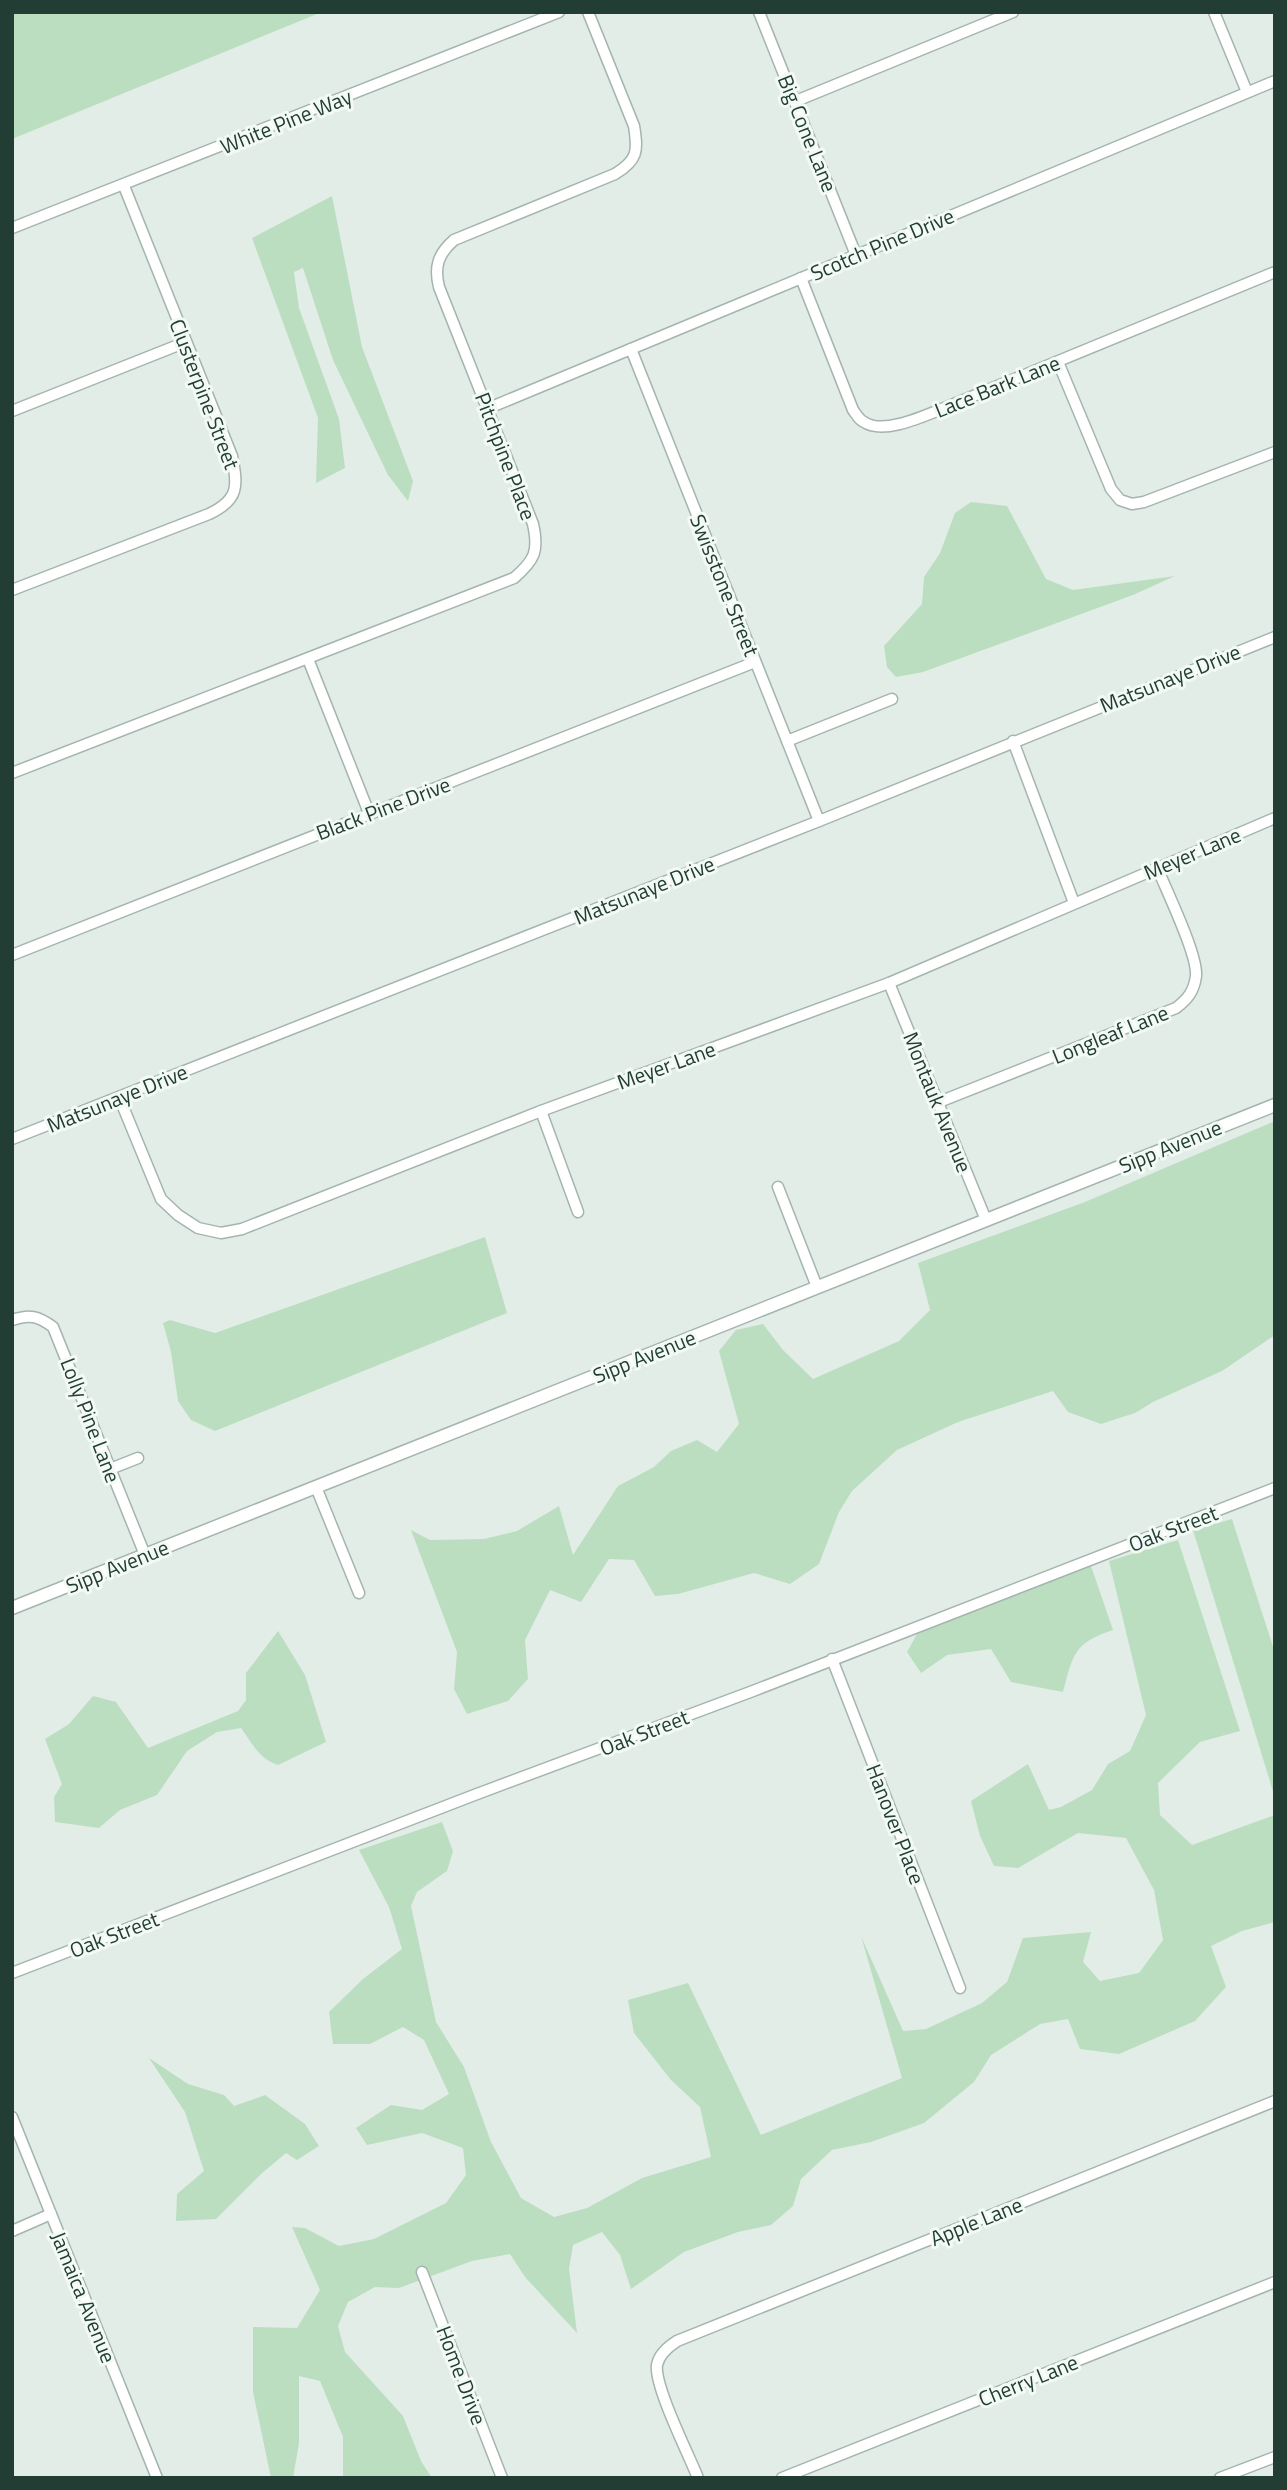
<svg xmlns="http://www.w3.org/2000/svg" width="1287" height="2490" font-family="'Titillium Web',sans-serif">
	<rect width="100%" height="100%" fill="#e3ede7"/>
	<g fill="#bbdec1">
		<polygon points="12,12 322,12 12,139"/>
		<polygon points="332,196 362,347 413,481 408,501 388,475 333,360 303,268 294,272 299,308 339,419 345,468 316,483 318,418 252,238"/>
		<polygon points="971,502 1007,506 1046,579 1073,590 1175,576 1133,595 923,672 896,677 887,667 884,646 922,604 924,577 940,553 955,513"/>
		<polygon points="1275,1121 1275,1335 1222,1371 1153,1402 1135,1413 1101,1424 1068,1412 1053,1391 958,1422 897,1450 852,1491 839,1512 819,1564 790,1584 754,1573 678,1594 655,1596 634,1560 609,1559 581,1602 550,1590 525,1640 528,1679 508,1701 467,1714 454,1689 457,1652 411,1530 430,1540 484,1539 517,1531 559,1506 573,1555 618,1486 654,1467 671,1451 697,1440 717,1452 739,1424 719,1351 736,1330 763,1324 783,1350 813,1379 899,1341 930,1310 918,1263 1085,1202"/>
		<polygon points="485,1237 507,1313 215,1431 191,1420 178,1401 171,1352 163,1323 170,1320 215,1333"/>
		<polygon points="1232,1519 1275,1653 1275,1798 1193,1530"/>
		<polygon points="1178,1540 1240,1731 1200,1742 1158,1783 1160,1815 1192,1845 1275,1815 1275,1922 1242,1931 1211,1946 1226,1987 1195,2021 1119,2054 1080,2049 1068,2019 1040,2024 991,2055 974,2082 924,2123 871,2142 832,2150 801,2179 793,2206 771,2225 738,2232 684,2252 631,2289 620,2255 602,2232 573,2245 569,2269 577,2333 525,2277 510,2254 472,2261 399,2288 375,2287 348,2302 338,2326 345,2352 403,2416 421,2461 432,2478 343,2478 343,2437 320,2381 299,2376 299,2443 293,2478 271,2478 253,2392 253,2327 297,2328 320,2290 292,2227 305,2228 339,2246 374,2239 446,2203 466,2175 463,2148 422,2133 367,2145 356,2128 391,2105 422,2110 449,2094 424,2040 403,2027 370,2044 333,2044 329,2012 363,1979 402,1949 389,1907 359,1850 442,1822 453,1851 447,1871 417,1892 411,1906 436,2022 464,2067 491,2142 521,2198 554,2217 587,2208 642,2178 711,2157 700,2107 671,2080 634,2033 628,2000 688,1983 761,2135 902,2078 861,1936 903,2031 926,2029 982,2003 1007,1982 1023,1938 1091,1932 1083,1962 1100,1981 1139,1973 1163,1940 1154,1890 1126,1838 1078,1833 1018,1868 994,1866 980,1836 971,1801 1028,1764 1049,1810 1061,1807 1092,1790 1108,1764 1130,1751 1146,1715 1109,1561"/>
		<path d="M1091,1566L1113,1630C1074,1643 1073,1654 1063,1692L1011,1682L991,1649L947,1655L921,1673L907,1652L917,1634Z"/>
		<path d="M278,1631L305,1675L326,1742L278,1765C259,1759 252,1743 241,1728L217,1732L187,1751L157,1795L120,1810L99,1828L55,1822L54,1797L62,1784L45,1739L69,1724L93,1696L116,1702L148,1748L238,1711L246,1700V1673Z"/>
		<polygon points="149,2058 188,2084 224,2095 234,2106 265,2095 305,2124 319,2146 297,2160 286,2153 261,2174 216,2219 176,2221 177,2194 204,2171 185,2112"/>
	</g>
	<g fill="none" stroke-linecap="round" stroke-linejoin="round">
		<defs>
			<g id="minor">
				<polyline points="759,12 856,255"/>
				<polyline points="1214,12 1247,92"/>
				<polyline points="796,101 1013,12"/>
				<polyline points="12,228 559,12"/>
				<path d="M801,278L853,410C856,414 859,420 864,422C884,436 928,414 949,406L1275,272"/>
				<polyline points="631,349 819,821"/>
				<polyline points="1058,362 1111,489 1120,500 1132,504 1144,502 1275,452"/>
				<polyline points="489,408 1275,81"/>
				<polyline points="12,411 186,342"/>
				<path d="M12,590L209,514C239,500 238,486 232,456L124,186"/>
				<polyline points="308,659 369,813"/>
				<polyline points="787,741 892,699"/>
				<polyline points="1013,741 1074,903"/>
				<path d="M12,773L514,578C535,560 539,551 533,524L439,287C434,267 438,254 454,240L615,174C638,160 638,151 634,126L588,12"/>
				<polyline points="12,955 755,662"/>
				<polyline points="889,983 986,1220"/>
				<polyline points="119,1097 161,1199 178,1215 198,1228 221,1233 242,1229 541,1111 889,983 1275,818"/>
				<path d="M939,1102L1176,1008C1188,999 1194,991 1196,976C1198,955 1166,890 1157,867"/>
				<polyline points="541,1111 578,1212"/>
				<polyline points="12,1139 819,821 1275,637"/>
				<polyline points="778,1187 817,1287"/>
				<path d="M12,1320C30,1314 38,1316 53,1327L145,1555"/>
				<polyline points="110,1469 138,1458"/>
				<polyline points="316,1487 359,1593"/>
				<polyline points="832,1659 960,1988"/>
				<polyline points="12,1973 477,1794 753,1691 1275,1488"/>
				<polyline points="12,2117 157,2478"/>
				<polyline points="12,2231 51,2214"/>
				<polyline points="422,2272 502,2478"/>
				<path d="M698,2478C689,2455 654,2386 657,2365C659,2354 668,2347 677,2341L1275,2101"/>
				<polyline points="782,2478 1275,2282"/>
				<polyline points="1220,2478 1275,2457"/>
			</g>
			<polyline id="tertiary" points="12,1608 1275,1105"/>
		</defs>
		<use href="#minor" stroke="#a5b5ae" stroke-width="13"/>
		<use href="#tertiary" stroke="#a5b5ae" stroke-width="15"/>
		<use href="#minor" stroke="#fff" stroke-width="10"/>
		<use href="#tertiary" stroke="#fff" stroke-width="12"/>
	</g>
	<g text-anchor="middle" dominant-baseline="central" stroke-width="6" stroke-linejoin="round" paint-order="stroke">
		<g font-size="21" fill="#223e34" stroke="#f3f9f5">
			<text transform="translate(286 121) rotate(-22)">White Pine Way</text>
			<text transform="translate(808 133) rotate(68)">Big Cone Lane</text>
			<text transform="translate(882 244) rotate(-23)">Scotch Pine Drive</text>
			<text transform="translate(997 386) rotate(-22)">Lace Bark Lane</text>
			<text transform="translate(205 394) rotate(69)">Clusterpine Street</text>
			<text transform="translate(506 456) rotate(69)">Pitchpine Place</text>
			<text transform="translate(725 585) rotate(68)">Swisstone Street</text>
			<text transform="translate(1170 678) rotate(-22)">Matsunaye Drive</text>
			<text transform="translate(383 808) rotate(-21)">Black Pine Drive</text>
			<text transform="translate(1192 853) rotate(-23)">Meyer Lane</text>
			<text transform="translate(644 890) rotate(-22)">Matsunaye Drive</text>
			<text transform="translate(1110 1034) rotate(-22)">Longleaf Lane</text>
			<text transform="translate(666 1065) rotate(-20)">Meyer Lane</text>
			<text transform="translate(117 1098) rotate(-22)">Matsunaye Drive</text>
			<text transform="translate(938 1102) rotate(68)">Montauk Avenue</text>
			<text transform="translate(1170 1146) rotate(-22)">Sipp Avenue</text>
			<text transform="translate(644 1356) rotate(-22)">Sipp Avenue</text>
			<text transform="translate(91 1420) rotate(69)">Lolly Pine Lane</text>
			<text transform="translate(1173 1528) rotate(-21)">Oak Street</text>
			<text transform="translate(117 1566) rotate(-22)">Sipp Avenue</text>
			<text transform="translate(644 1732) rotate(-21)">Oak Street</text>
			<text transform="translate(896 1824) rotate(69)">Hanover Place</text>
			<text transform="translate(114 1934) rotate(-21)">Oak Street</text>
			<text transform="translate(976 2221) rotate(-22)">Apple Lane</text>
			<text transform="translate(84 2297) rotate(68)">Jamaica Avenue</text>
			<text transform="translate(462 2375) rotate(69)">Home Drive</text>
			<text transform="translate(1028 2380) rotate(-22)">Cherry Lane</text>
		</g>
	</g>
	<rect width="1287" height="2490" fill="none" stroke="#223e34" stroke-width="28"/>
</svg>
